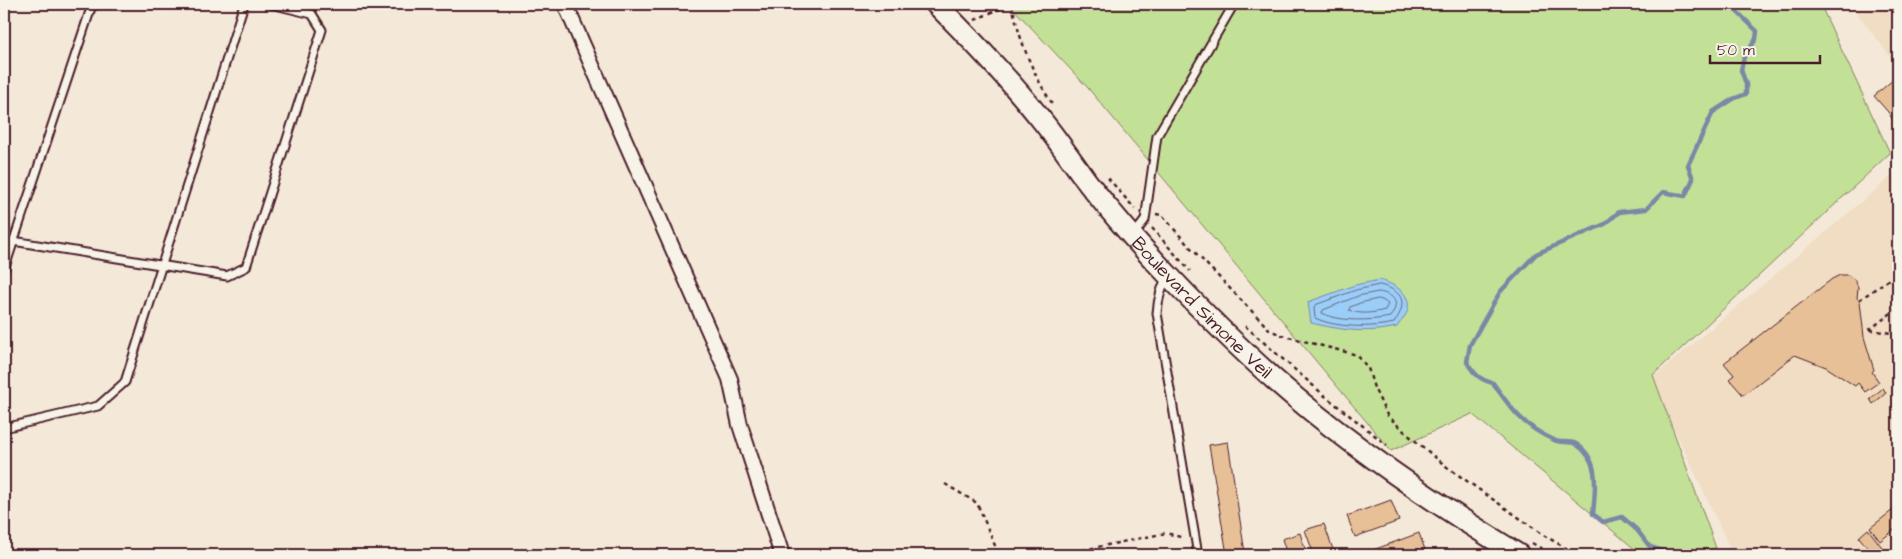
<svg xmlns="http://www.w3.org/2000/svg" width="1902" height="559" font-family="'Architects Daughter',sans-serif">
	<rect width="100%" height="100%" fill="#f4e9d8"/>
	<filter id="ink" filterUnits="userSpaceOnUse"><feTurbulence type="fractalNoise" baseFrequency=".02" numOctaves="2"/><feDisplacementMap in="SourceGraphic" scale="10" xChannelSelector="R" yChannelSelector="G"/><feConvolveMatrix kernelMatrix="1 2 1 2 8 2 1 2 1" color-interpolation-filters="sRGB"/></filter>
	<g filter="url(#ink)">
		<g fill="#f0ddc4">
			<polygon points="1850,4 1898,4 1898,67"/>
			<polygon points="1898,171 1898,555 1733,555 1651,379"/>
		</g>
		<polygon fill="#c3e097" stroke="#868061" points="1009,4 1820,4 1890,153 1653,375 1716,548 1689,555 1642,555 1472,414 1391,451 1088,88"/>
		<path fill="#9acef8" stroke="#7a88a6" d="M1380,280C1393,284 1411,292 1408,309C1407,315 1400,322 1397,327C1365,334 1342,330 1311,323L1308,302L1355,285Z"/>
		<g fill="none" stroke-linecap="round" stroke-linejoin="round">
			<g stroke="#6a657d" stroke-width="1">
				<path d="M1380,285C1404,291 1408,303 1394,323C1371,328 1336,328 1315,318L1314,308L1315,305L1356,290Z"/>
				<path d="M1379,292C1396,295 1400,303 1390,317C1371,321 1338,322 1322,313L1323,310L1358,296Z"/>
				<path d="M1379,299L1384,301L1388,304L1385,310C1374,313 1359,315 1349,310L1350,307L1360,303Z"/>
			</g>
			<path stroke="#7a88a6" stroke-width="4.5" d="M1677,555L1650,547L1637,530L1622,517L1603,522L1593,514C1595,489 1601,460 1576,444C1570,440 1560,444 1554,440C1524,427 1511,409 1493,383C1480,380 1474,374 1467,362L1470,345L1500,292L1536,254L1605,224L1619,212L1646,209L1663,192L1685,196L1693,179L1688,165L1713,112L1733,99L1746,94V84L1741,70L1744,57L1756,39L1757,31L1729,4"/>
		</g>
		<g fill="#e7c097" stroke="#4a1f2b">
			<polygon points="1895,78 1898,82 1898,128 1888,112 1874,96"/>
			<polygon points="1840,275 1848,275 1855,280 1858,287 1857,298 1860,301 1864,337 1874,370 1872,372 1879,382 1865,392 1858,383 1855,386 1826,367 1795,355 1743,395 1729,379 1734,375 1724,363 1832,279"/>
			<polygon points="1883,388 1886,393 1873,404 1870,399"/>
			<polygon points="1228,442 1245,553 1232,555 1227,555 1209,445"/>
			<polygon points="1391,500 1399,521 1355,537 1347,516"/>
			<polygon points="1898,506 1898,527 1880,541 1870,528"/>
			<polygon points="1324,524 1335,555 1314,555 1305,530"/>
			<polygon points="1868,529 1888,555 1873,555 1859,537"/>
			<polygon points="1300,533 1307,555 1287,555 1282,539"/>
			<polygon points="1419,533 1427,555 1365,555 1365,553"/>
		</g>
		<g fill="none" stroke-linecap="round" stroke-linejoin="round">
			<defs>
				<g id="lane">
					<polyline points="1133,236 1145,220 1157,136 1234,4"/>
					<polyline points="13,241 227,276 246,267 322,30 312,14 271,4"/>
					<polyline points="4,270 91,8 95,4"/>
					<path d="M1168,276C1160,288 1158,300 1157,313L1198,555"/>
					<polyline points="4,428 98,406 125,382 244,4"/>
				</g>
				<polyline id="street" points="565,4 730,379 740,425 782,555"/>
				<g id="secondary">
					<path id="s1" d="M936,4C972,40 1008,78 1040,118C1057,139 1072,161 1088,183C1113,215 1140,246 1168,275C1202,311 1238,347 1275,380C1350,446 1434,503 1519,555"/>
				</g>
			</defs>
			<use href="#lane" stroke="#4a1f2b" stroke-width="11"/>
			<use href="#street" stroke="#4a1f2b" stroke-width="18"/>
			<use href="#secondary" stroke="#4a1f2b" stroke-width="24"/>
			<g stroke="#4a1f2b" stroke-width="2.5" stroke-dasharray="4 4" stroke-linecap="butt">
				<path d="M1012,4C1019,39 1032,73 1052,103"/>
				<polyline points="975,20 1010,4"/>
				<polyline points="1108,178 1135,209"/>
				<polyline points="1156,214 1162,215 1187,244 1270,330 1281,335 1357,355 1368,368 1374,388 1387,415 1407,434 1447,467 1545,536 1578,555"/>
				<polyline points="1152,228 1190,271"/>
				<polyline points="1859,300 1898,273"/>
				<polyline points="1245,326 1325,396 1387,445"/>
				<polyline points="1869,330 1898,308"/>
				<polyline points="1870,330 1898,334"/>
				<polyline points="945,484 977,503 999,555"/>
				<polyline points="1532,543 1553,555"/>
				<polyline points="1059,555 1166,533 1184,538"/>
			</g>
			<use href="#lane" stroke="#f7f3e8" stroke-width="7"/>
			<use href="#street" stroke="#f7f3e8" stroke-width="14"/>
			<use href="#secondary" stroke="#f7f3e8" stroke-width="20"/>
		</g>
	</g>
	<g text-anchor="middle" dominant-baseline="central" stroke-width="4.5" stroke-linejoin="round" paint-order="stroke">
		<g font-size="19" fill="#4a1f2b" stroke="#f7f3e8">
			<text stroke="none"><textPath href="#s1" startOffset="404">Boulevard Simone Veil</textPath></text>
		</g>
	</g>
	<rect width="1902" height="559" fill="none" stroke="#f7f3e8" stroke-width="20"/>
	<rect x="10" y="10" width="1882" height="539" fill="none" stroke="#4a1f2b" stroke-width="2" filter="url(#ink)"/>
	<path d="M1710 55v8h110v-8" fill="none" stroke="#4a1f2b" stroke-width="2.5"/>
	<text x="1717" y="55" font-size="15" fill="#4a1f2b" stroke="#f7f3e8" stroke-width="4" paint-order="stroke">50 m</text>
</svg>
